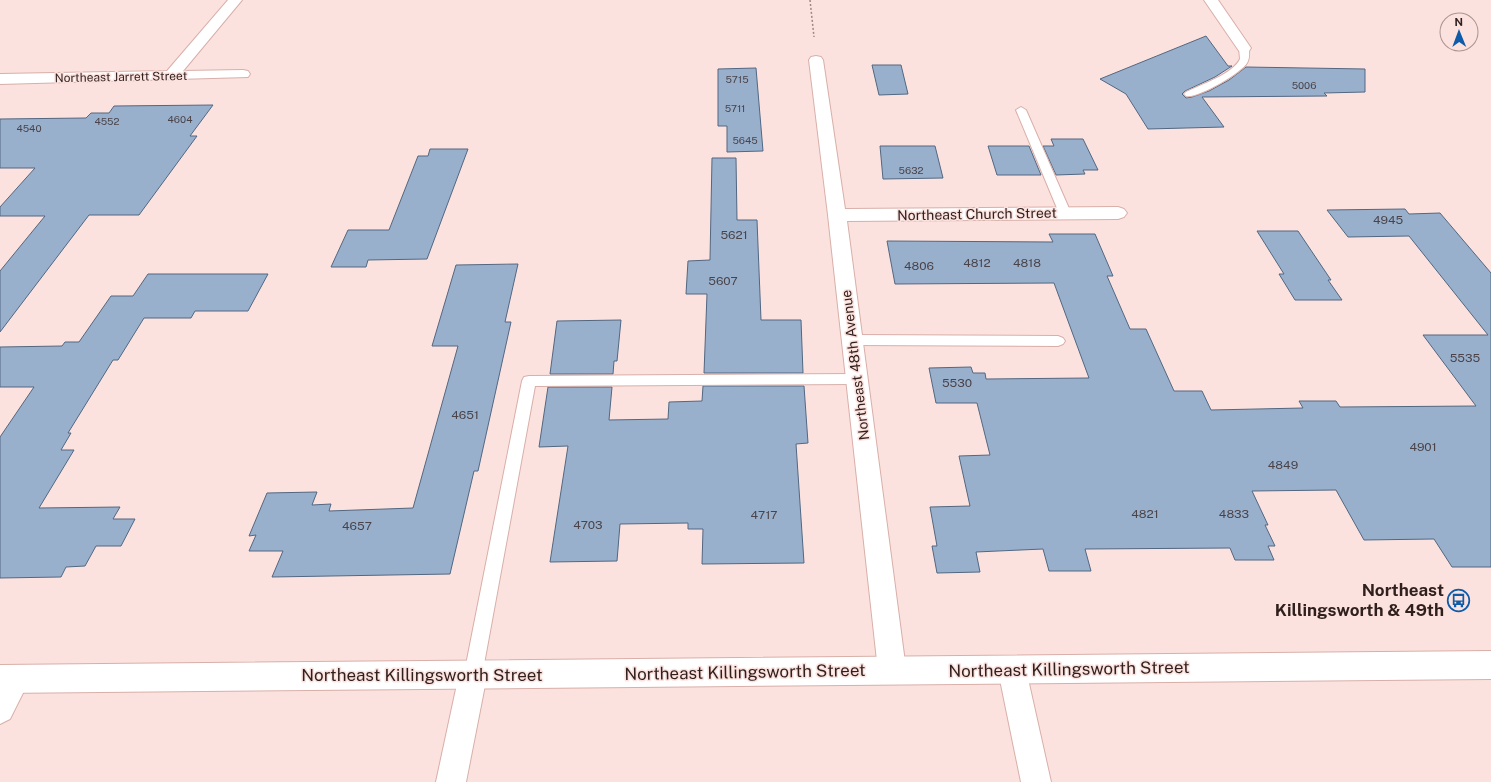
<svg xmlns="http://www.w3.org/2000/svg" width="1491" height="782" font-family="'Public Sans',sans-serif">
	<rect width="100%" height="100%" fill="#fce2de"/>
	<g fill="#99b0cd" stroke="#526781">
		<polygon points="1206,36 1228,66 1232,66 1215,77 1185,91 1182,94 1186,98 1192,97 1209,91 1229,80 1246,67 1365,69 1365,92 1324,93 1327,96 1202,97 1224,127 1148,129 1126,94 1100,79"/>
		<polygon points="872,65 901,65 908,94 879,95"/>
		<polygon points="756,68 763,151 727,152 727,126 718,126 718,69"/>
		<polygon points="213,105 190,136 197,136 139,215 89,215 0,332 0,271 45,216 0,216 0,207 35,168 0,168 0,119 86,118 91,113 109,113 114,106"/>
		<polygon points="1051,139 1083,139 1098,170 1083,170 1085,174 1056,175 1043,146 1054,146"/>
		<polygon points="880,146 935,146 943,178 883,179"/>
		<polygon points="988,146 1029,146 1041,175 997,175"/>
		<polygon points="430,149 468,149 427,259 368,260 366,267 331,267 348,230 389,230 418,156 428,156"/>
		<polygon points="712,158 736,158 737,220 757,220 761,320 801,320 803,373 704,373 707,294 686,294 688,261 710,260"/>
		<polygon points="1405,209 1409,214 1440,213 1491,273 1491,567 1452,567 1434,539 1364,540 1336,490 1252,491 1268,525 1265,525 1275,546 1268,546 1274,560 1235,560 1230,548 1085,549 1091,571 1049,571 1043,549 976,552 980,572 937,573 932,546 937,546 930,507 970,506 959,456 990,455 977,403 936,403 929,368 971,367 973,373 985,373 986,379 1089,378 1054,283 895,284 887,241 1053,242 1049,234 1095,234 1113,276 1107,276 1130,329 1146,329 1174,391 1202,391 1211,410 1303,408 1299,401 1336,401 1340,407 1476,406 1423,335 1488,335 1409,236 1348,237 1327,210"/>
		<polygon points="1257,231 1298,231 1331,280 1328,280 1342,300 1295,300 1279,274 1284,274"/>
		<polygon points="518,264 505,322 511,322 478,471 474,471 450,574 272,577 283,551 249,551 256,535 249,536 267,493 317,492 312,505 331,504 329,511 413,508 458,346 432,346 456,265"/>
		<polygon points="148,274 268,274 248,311 195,311 191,318 144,318 118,360 113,360 68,433 71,433 61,450 74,450 39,508 120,507 113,519 135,519 121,546 96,546 85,566 66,567 61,577 0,578 0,437 34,387 0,387 0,347 62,346 65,342 79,342 111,296 133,296"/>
		<polygon points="621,320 617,361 614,361 613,374 550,374 557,321"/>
		<polygon points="703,386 804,386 808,443 796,444 804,563 702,564 703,529 688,529 688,523 620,524 617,561 550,562 568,446 539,447 548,387 612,387 609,420 668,419 669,402 702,401"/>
	</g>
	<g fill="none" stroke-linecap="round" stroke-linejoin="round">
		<defs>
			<g id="service">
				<path d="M1244,45L1249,48C1249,53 1250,58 1247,63C1241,73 1197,99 1186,96L1184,94L1186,92C1200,85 1233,74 1240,59L1239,48Z"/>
				<polygon points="1021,107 1026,110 1071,213 1069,216 1061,216 1059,213 1016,110"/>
				<polygon points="852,335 1058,336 1063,338 1065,341 1063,344 1058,346 852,345 847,343 845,340 847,337"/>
				<polygon points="857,374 862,375 864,379 862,383 857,384 535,386 482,675 479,681 473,684 467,681 464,675 522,381 524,377 529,376"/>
			</g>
			<g id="minor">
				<polygon points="228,0 242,0 183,71 243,70 248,71 250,74 248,77 0,84 0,74 167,71"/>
				<polygon points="1204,0 1218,0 1251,48 1249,51 1244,52 1239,51"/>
				<polygon points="816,56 821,57 823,60 845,209 1118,207 1124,209 1127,213 1124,217 1118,219 847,221 906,670 902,680 892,684 882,680 878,670 828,215 809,60 811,57"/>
				<polygon points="1012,656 1022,660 1026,670 1051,782 1021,782 998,670 1002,660"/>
				<polygon points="473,661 483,665 487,675 466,782 436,782 459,675 463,665"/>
				<polygon points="16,665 26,669 30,679 10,719 0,724 0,680 6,669"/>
			</g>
			<polygon id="secondary" points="1491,651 1491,679 0,693 0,665"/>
		</defs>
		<use href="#service" stroke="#d8afa9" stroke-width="2"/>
		<use href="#minor" stroke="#d8afa9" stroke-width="2"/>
		<use href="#secondary" stroke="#d8afa9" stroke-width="2"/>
		<polyline stroke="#9e8885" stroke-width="1.5" stroke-dasharray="2 2" stroke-linecap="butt" points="810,0 814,37"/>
		<use href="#service" fill="#fff" fill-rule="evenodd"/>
		<use href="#minor" fill="#fff" fill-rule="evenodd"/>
		<use href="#secondary" fill="#fff" fill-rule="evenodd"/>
	</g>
	<defs>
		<symbol id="bus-ring" viewBox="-11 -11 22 22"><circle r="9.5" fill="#fce2de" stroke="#0d5ba9" stroke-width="1.5"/><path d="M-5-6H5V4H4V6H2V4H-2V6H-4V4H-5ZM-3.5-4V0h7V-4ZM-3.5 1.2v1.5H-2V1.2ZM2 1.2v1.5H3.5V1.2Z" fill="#0d5ba9"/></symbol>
	</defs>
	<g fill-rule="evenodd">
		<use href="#bus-ring" x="1446" y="588" width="25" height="25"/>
	</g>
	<g text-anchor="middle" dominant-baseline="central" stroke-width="3" stroke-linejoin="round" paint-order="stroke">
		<g font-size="10" fill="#4a4349">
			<text x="737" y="79">5715</text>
			<text x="1304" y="85">5006</text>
			<text x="735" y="108">5711</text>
			<text x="180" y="119">4604</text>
			<text x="107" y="121">4552</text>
			<text x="29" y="128">4540</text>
			<text x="745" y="140">5645</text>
			<text x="911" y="170">5632</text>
		</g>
		<g font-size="12" fill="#2f1f1d" stroke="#fce2de">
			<text transform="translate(121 77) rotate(-1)">Northeast Jarrett Street</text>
		</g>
		<g font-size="12" fill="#4a4349">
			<text x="1388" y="220">4945</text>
			<text x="734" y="235">5621</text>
			<text x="977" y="263">4812</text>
			<text x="1027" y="263">4818</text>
			<text x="919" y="266">4806</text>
			<text x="723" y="281">5607</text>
			<text x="1465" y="358">5535</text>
			<text x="957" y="383">5530</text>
			<text x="465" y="415">4651</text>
			<text x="1423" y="447">4901</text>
			<text x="1283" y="465">4849</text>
			<text x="1145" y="514">4821</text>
			<text x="1234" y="514">4833</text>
			<text x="764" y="515">4717</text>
			<text x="588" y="525">4703</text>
			<text x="357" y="526">4657</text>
		</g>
		<g font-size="14" fill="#2f1f1d" stroke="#fce2de">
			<text transform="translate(977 214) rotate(-1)">Northeast Church Street</text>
			<text transform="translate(855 365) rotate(-97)">Northeast 48th Avenue</text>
		</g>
		<g font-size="17" font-weight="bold" fill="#2f1f1d" stroke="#fce2de" text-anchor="end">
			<text x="1444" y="590">Northeast<tspan x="1444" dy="20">Killingsworth &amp; 49th</tspan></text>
		</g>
		<g font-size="17" fill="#2f1f1d" stroke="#fce2de">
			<text transform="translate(1069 669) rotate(-1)">Northeast Killingsworth Street</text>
			<text transform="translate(745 672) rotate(-1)">Northeast Killingsworth Street</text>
			<text x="422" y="675">Northeast Killingsworth Street</text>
		</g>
	</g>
	<g transform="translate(1459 32) rotate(359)"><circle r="19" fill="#fce2de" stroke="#aa9491"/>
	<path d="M0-3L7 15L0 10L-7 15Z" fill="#0d5ba9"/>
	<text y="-6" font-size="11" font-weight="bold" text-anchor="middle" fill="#2f1f1d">N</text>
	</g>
</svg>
